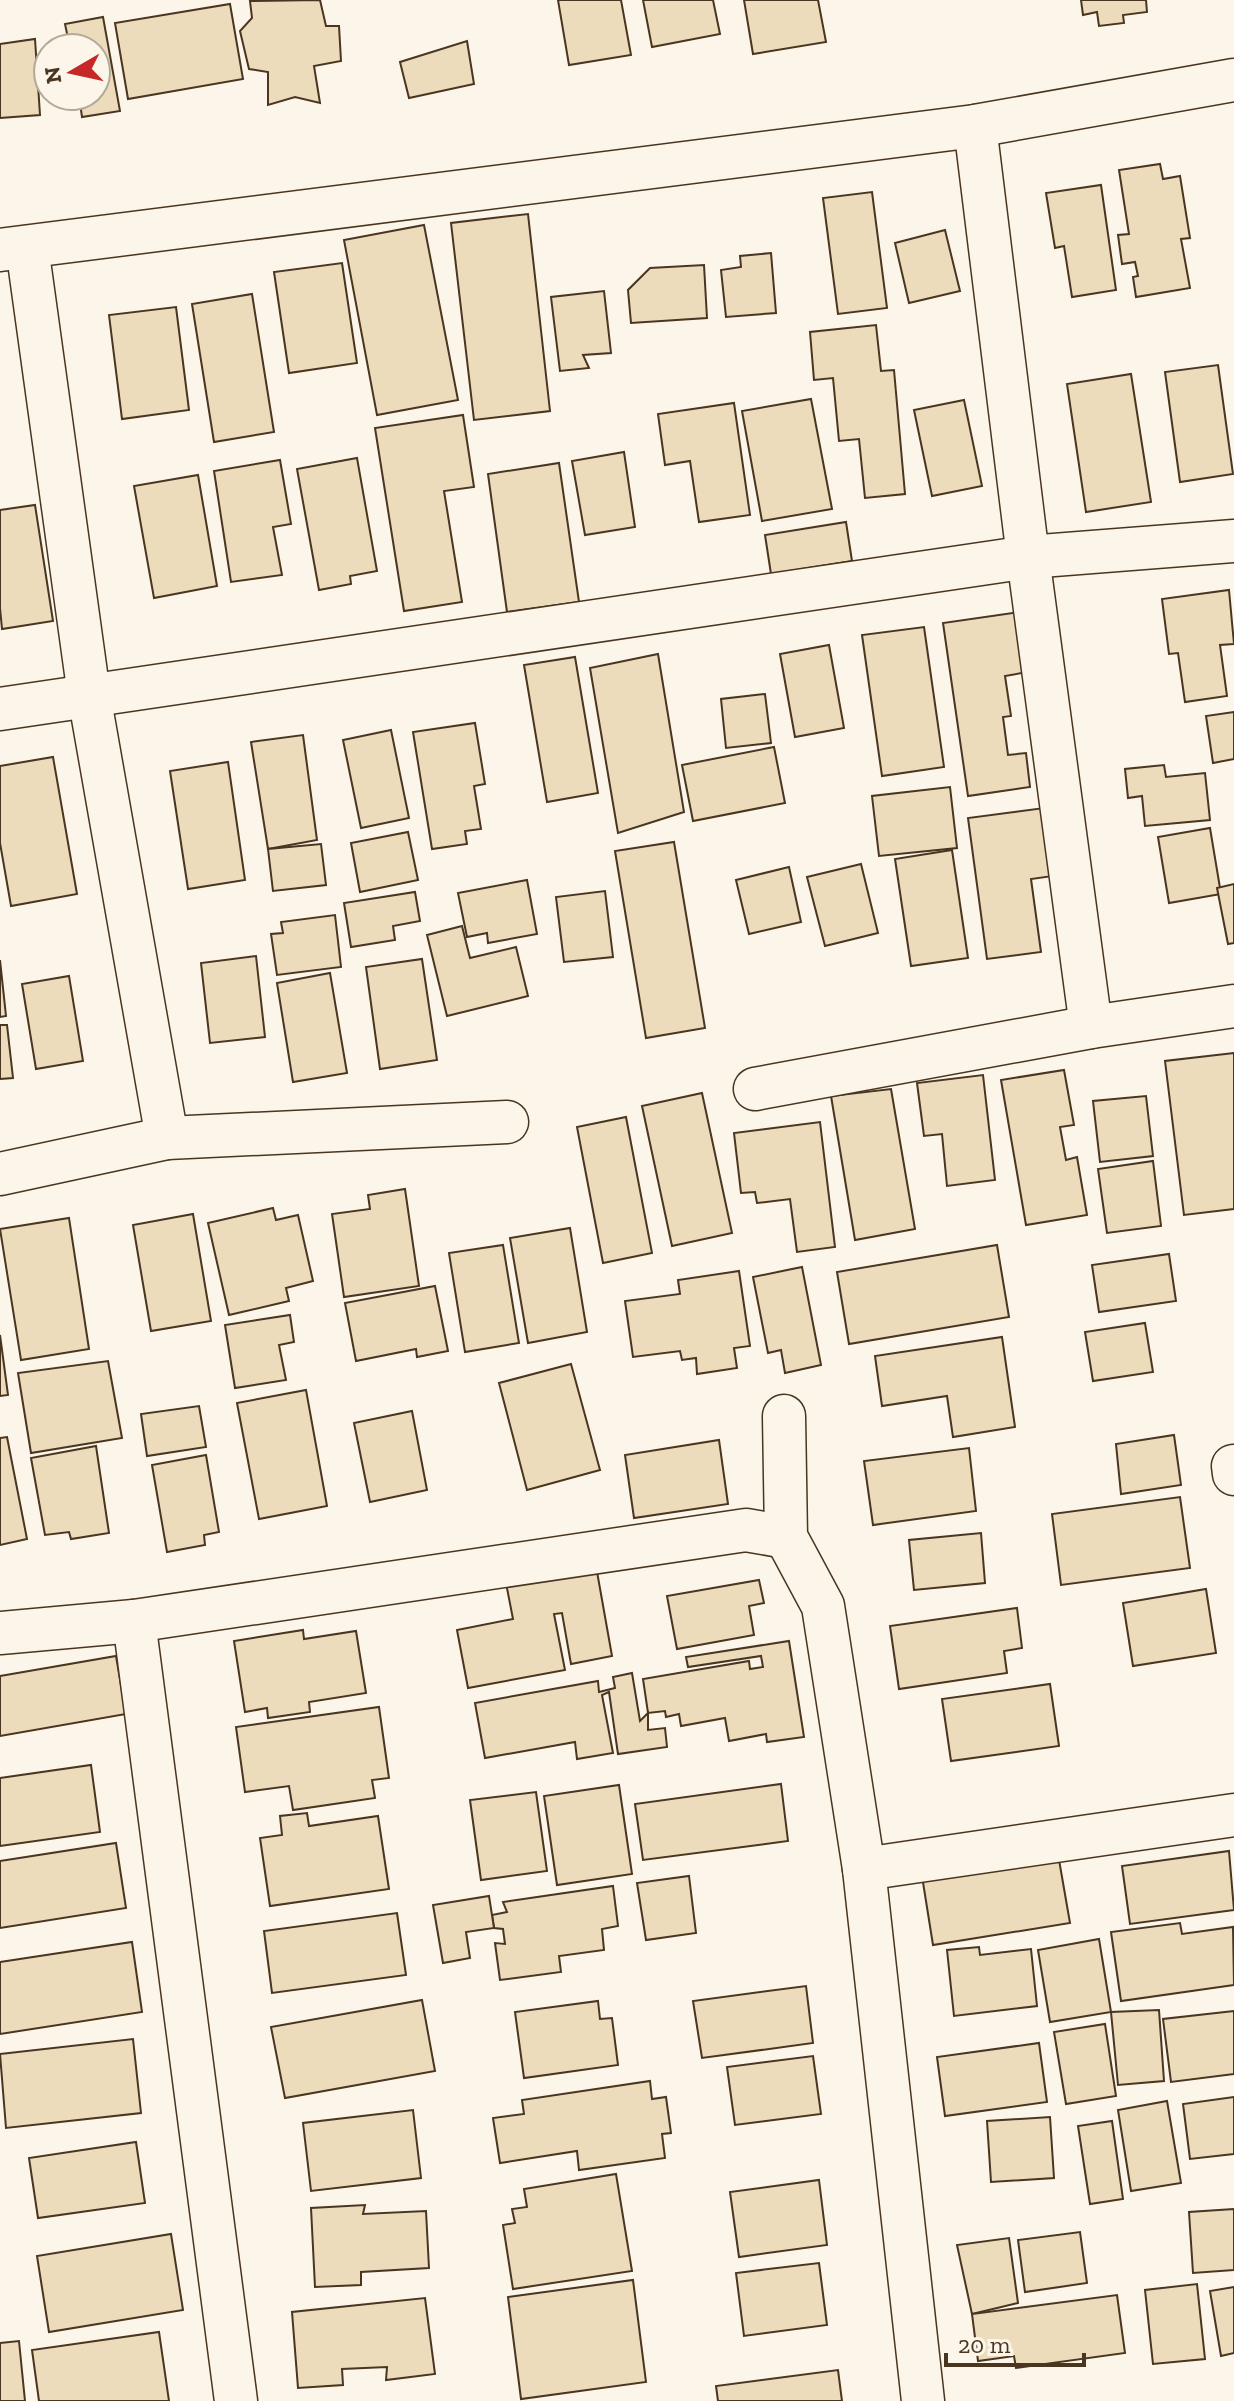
<svg xmlns="http://www.w3.org/2000/svg" width="1234" height="2401" font-family="'Zilla Slab',serif">
	<rect width="100%" height="100%" fill="#fbf6e9"/>
	<g fill="#ecdcbc" stroke="#4a3520" stroke-width="2">
		<polygon points="320,0 326,26 339,26 341,61 314,66 320,103 295,97 268,105 268,72 249,69 240,31 252,18 250,1"/>
		<polygon points="558,0 621,0 631,55 569,65"/>
		<polygon points="643,0 713,0 720,34 652,47"/>
		<polygon points="744,0 818,0 826,42 753,54"/>
		<polygon points="1081,0 1146,0 1147,12 1123,15 1124,23 1099,26 1097,12 1083,15"/>
		<polygon points="230,4 243,79 128,99 115,23"/>
		<polygon points="103,17 120,111 82,117 79,96 96,96 96,48 70,48 65,24"/>
		<polygon points="35,39 40,115 0,118 0,44"/>
		<polygon points="467,41 474,84 409,98 400,62"/>
		<polygon points="1160,164 1163,179 1180,176 1190,238 1181,239 1190,288 1136,297 1133,277 1138,276 1135,262 1122,264 1118,235 1129,234 1119,170"/>
		<polygon points="1101,185 1116,290 1072,297 1064,246 1055,248 1046,193"/>
		<polygon points="872,192 887,308 838,314 823,198"/>
		<polygon points="528,214 550,411 474,420 451,223"/>
		<polygon points="424,225 458,400 377,415 344,240"/>
		<polygon points="945,230 960,291 909,303 895,243"/>
		<polygon points="771,253 776,313 726,317 721,270 741,267 740,256"/>
		<polygon points="342,263 357,363 289,373 274,272"/>
		<polygon points="704,265 707,318 631,323 628,290 650,268"/>
		<polygon points="604,291 611,353 583,355 589,368 560,371 551,297"/>
		<polygon points="252,294 274,432 214,442 192,304"/>
		<polygon points="176,307 189,410 122,419 109,315"/>
		<polygon points="876,325 881,371 894,370 905,494 865,498 859,439 839,441 833,378 814,380 810,332"/>
		<polygon points="1218,365 1233,474 1180,482 1165,372"/>
		<polygon points="1131,374 1151,502 1086,512 1067,384"/>
		<polygon points="811,399 832,509 762,521 742,411"/>
		<polygon points="964,400 982,486 932,496 914,410"/>
		<polygon points="734,403 750,515 699,522 690,461 665,465 658,414"/>
		<polygon points="463,415 474,487 444,491 462,602 404,611 375,428"/>
		<polygon points="624,452 635,527 585,535 572,461"/>
		<polygon points="357,458 377,571 350,576 351,584 319,590 297,469"/>
		<polygon points="280,460 291,524 273,527 282,575 231,582 214,471"/>
		<polygon points="559,463 579,602 507,612 488,474"/>
		<polygon points="198,475 217,586 154,598 134,486"/>
		<polygon points="35,505 53,621 2,629 0,608 0,510"/>
		<polygon points="846,522 852,561 771,574 765,535"/>
		<polygon points="1229,590 1234,644 1220,645 1227,696 1185,702 1178,653 1169,654 1162,599"/>
		<polygon points="1019,612 1028,672 1005,676 1011,716 1003,717 1008,755 1026,753 1030,787 968,796 943,623"/>
		<polygon points="924,627 944,767 882,776 862,635"/>
		<polygon points="829,645 844,728 795,737 780,654"/>
		<polygon points="658,654 684,812 618,833 590,668"/>
		<polygon points="575,657 598,793 547,802 524,665"/>
		<polygon points="765,694 771,743 726,748 721,699"/>
		<polygon points="1234,712 1234,759 1213,763 1206,716"/>
		<polygon points="475,723 485,784 474,786 481,829 465,831 467,844 432,849 413,732"/>
		<polygon points="391,730 409,818 361,828 343,740"/>
		<polygon points="303,735 317,840 268,849 251,742"/>
		<polygon points="774,747 785,803 693,821 682,765"/>
		<polygon points="53,757 77,894 11,906 0,843 0,766"/>
		<polygon points="228,762 245,880 188,889 170,771"/>
		<polygon points="1164,765 1166,777 1205,773 1210,820 1145,826 1142,796 1128,798 1125,769"/>
		<polygon points="950,787 957,848 879,856 872,796"/>
		<polygon points="1044,808 1053,876 1031,879 1041,952 987,959 968,818"/>
		<polygon points="1210,828 1221,894 1169,903 1158,837"/>
		<polygon points="408,832 418,880 360,892 351,843"/>
		<polygon points="674,842 705,1028 646,1038 615,851"/>
		<polygon points="321,844 326,885 273,891 268,849"/>
		<polygon points="952,850 968,958 911,966 895,859"/>
		<polygon points="861,864 878,933 825,946 807,877"/>
		<polygon points="789,867 801,922 749,934 736,880"/>
		<polygon points="527,880 537,934 488,943 487,933 467,937 458,893"/>
		<polygon points="1234,884 1234,943 1228,944 1217,888"/>
		<polygon points="605,891 613,957 564,962 556,897"/>
		<polygon points="415,892 420,921 393,926 395,940 351,947 344,903"/>
		<polygon points="335,915 341,967 277,975 271,934 283,933 281,922"/>
		<polygon points="462,926 470,958 516,947 528,996 447,1016 427,935"/>
		<polygon points="256,956 265,1037 210,1043 201,963"/>
		<polygon points="422,959 437,1060 380,1069 366,967"/>
		<polygon points="0,960 6,1016 0,1017"/>
		<polygon points="330,973 347,1073 293,1082 277,983"/>
		<polygon points="69,976 83,1061 36,1069 22,984"/>
		<polygon points="0,1025 7,1025 13,1078 0,1079"/>
		<polygon points="1234,1053 1234,1209 1184,1215 1165,1061"/>
		<polygon points="1064,1070 1074,1125 1060,1127 1066,1160 1077,1157 1087,1215 1026,1225 1001,1080"/>
		<polygon points="983,1075 995,1180 947,1186 942,1134 924,1136 917,1083"/>
		<polygon points="891,1089 915,1229 855,1240 831,1096"/>
		<polygon points="702,1093 732,1233 672,1246 642,1106"/>
		<polygon points="1146,1096 1153,1156 1100,1162 1093,1101"/>
		<polygon points="626,1117 652,1253 603,1263 577,1127"/>
		<polygon points="820,1122 835,1247 797,1252 790,1199 757,1203 755,1192 741,1193 734,1133"/>
		<polygon points="1153,1161 1161,1226 1107,1233 1098,1169"/>
		<polygon points="405,1189 419,1286 344,1297 332,1214 370,1209 368,1195"/>
		<polygon points="273,1208 276,1220 298,1215 313,1281 286,1288 289,1301 229,1315 208,1223"/>
		<polygon points="193,1214 211,1321 151,1331 133,1225"/>
		<polygon points="69,1218 89,1349 21,1360 0,1229"/>
		<polygon points="570,1228 587,1332 528,1343 510,1238"/>
		<polygon points="503,1245 519,1343 465,1352 449,1253"/>
		<polygon points="997,1245 1009,1317 849,1344 837,1272"/>
		<polygon points="1169,1254 1176,1301 1099,1312 1092,1265"/>
		<polygon points="802,1267 821,1365 785,1373 781,1350 768,1353 753,1277"/>
		<polygon points="739,1271 750,1346 734,1348 737,1368 697,1374 696,1358 682,1360 680,1351 633,1357 625,1301 680,1294 678,1280"/>
		<polygon points="435,1286 448,1351 417,1357 416,1349 356,1361 345,1303"/>
		<polygon points="290,1315 294,1342 279,1345 286,1380 235,1388 225,1325"/>
		<polygon points="1145,1323 1153,1372 1093,1381 1085,1332"/>
		<polygon points="0,1335 8,1395 0,1396"/>
		<polygon points="1002,1337 1015,1427 953,1437 947,1396 882,1406 875,1356"/>
		<polygon points="108,1361 122,1438 31,1453 18,1373"/>
		<polygon points="571,1364 600,1470 527,1490 499,1383"/>
		<polygon points="306,1390 327,1506 259,1519 237,1403"/>
		<polygon points="199,1406 206,1447 147,1456 141,1414"/>
		<polygon points="412,1411 427,1490 370,1502 354,1423"/>
		<polygon points="1174,1435 1181,1485 1121,1494 1116,1444"/>
		<polygon points="7,1437 27,1539 0,1545 0,1438"/>
		<polygon points="719,1440 728,1504 634,1518 625,1455"/>
		<polygon points="96,1446 109,1533 71,1539 69,1532 45,1535 31,1458"/>
		<polygon points="969,1448 976,1511 873,1525 864,1461"/>
		<polygon points="206,1455 219,1532 204,1535 205,1545 167,1552 152,1465"/>
		<polygon points="1180,1497 1190,1568 1061,1585 1052,1514"/>
		<polygon points="981,1533 985,1583 914,1590 909,1540"/>
		<polygon points="596,1566 612,1656 571,1664 562,1613 554,1614 565,1670 468,1688 457,1630 513,1619 506,1583"/>
		<polygon points="759,1580 764,1603 749,1606 754,1635 677,1649 667,1596"/>
		<polygon points="1206,1589 1216,1653 1133,1666 1123,1603"/>
		<polygon points="1017,1608 1022,1648 1004,1651 1007,1673 899,1689 890,1626"/>
		<polygon points="303,1630 304,1639 356,1631 366,1693 309,1702 310,1712 268,1718 267,1708 245,1712 234,1641"/>
		<polygon points="789,1641 804,1737 767,1742 766,1734 729,1741 725,1718 681,1726 679,1714 666,1717 665,1711 648,1713 643,1679 749,1661 750,1669 763,1667 761,1656 688,1667 686,1657"/>
		<polygon points="116,1656 126,1714 0,1736 0,1676"/>
		<polygon points="632,1673 640,1721 648,1713 648,1730 665,1728 667,1747 618,1754 609,1692 602,1695 613,1753 577,1759 575,1742 485,1758 475,1703 598,1681 599,1692 615,1688 613,1677"/>
		<polygon points="1050,1684 1059,1746 951,1761 942,1699"/>
		<polygon points="379,1707 389,1778 372,1780 375,1798 293,1810 289,1786 245,1792 236,1727"/>
		<polygon points="91,1765 100,1832 0,1846 0,1778"/>
		<polygon points="781,1784 788,1841 643,1860 635,1804"/>
		<polygon points="619,1785 632,1874 557,1885 544,1796"/>
		<polygon points="536,1792 547,1871 481,1880 470,1800"/>
		<polygon points="307,1813 309,1826 378,1816 389,1889 270,1906 260,1838 282,1835 280,1816"/>
		<polygon points="116,1843 126,1908 0,1928 0,1861"/>
		<polygon points="1229,1851 1234,1910 1130,1924 1122,1866"/>
		<polygon points="1058,1854 1070,1923 933,1945 922,1876"/>
		<polygon points="689,1876 696,1933 646,1940 637,1883"/>
		<polygon points="613,1886 618,1926 602,1929 604,1950 559,1956 561,1972 500,1980 495,1943 505,1944 503,1929 494,1928 492,1915 507,1912 503,1902"/>
		<polygon points="489,1896 494,1928 466,1932 470,1958 443,1963 433,1905"/>
		<polygon points="397,1913 406,1975 272,1993 264,1931"/>
		<polygon points="1180,1923 1182,1934 1233,1927 1234,1985 1121,2001 1111,1932"/>
		<polygon points="1099,1939 1111,2012 1050,2022 1038,1950"/>
		<polygon points="132,1942 142,2012 0,2034 0,1962"/>
		<polygon points="979,1947 980,1955 1031,1949 1037,2006 954,2016 947,1950"/>
		<polygon points="806,1986 813,2043 702,2058 693,2001"/>
		<polygon points="422,2000 435,2071 285,2098 271,2027"/>
		<polygon points="598,2001 600,2019 612,2018 618,2065 524,2078 515,2012"/>
		<polygon points="1159,2010 1164,2081 1118,2085 1111,2012"/>
		<polygon points="1234,2011 1234,2074 1171,2082 1163,2019"/>
		<polygon points="1105,2024 1116,2096 1066,2104 1054,2032"/>
		<polygon points="133,2039 141,2113 6,2128 0,2054"/>
		<polygon points="1039,2043 1047,2102 945,2116 937,2057"/>
		<polygon points="813,2056 821,2114 735,2125 727,2067"/>
		<polygon points="650,2081 652,2099 666,2097 671,2133 662,2134 665,2158 579,2170 577,2151 500,2163 493,2118 524,2114 522,2100"/>
		<polygon points="1234,2097 1234,2154 1190,2159 1183,2104"/>
		<polygon points="1167,2101 1181,2183 1131,2191 1118,2110"/>
		<polygon points="413,2110 421,2178 311,2191 303,2123"/>
		<polygon points="1050,2117 1054,2178 991,2182 987,2121"/>
		<polygon points="1112,2121 1123,2199 1090,2204 1078,2126"/>
		<polygon points="136,2142 145,2203 38,2218 29,2158"/>
		<polygon points="616,2174 632,2271 513,2289 503,2225 515,2223 512,2209 527,2207 524,2189"/>
		<polygon points="819,2180 827,2245 739,2257 730,2192"/>
		<polygon points="365,2205 363,2214 426,2211 429,2268 361,2272 361,2285 315,2287 311,2208"/>
		<polygon points="1234,2209 1234,2270 1193,2273 1189,2212"/>
		<polygon points="1080,2232 1087,2283 1025,2292 1018,2240"/>
		<polygon points="171,2234 183,2310 49,2332 37,2256"/>
		<polygon points="1009,2238 1018,2303 972,2314 957,2245"/>
		<polygon points="819,2263 827,2325 744,2336 736,2273"/>
		<polygon points="633,2280 646,2382 521,2399 508,2297"/>
		<polygon points="1197,2284 1205,2359 1153,2364 1145,2290"/>
		<polygon points="1234,2287 1234,2353 1221,2356 1210,2291"/>
		<polygon points="1117,2295 1125,2353 1016,2368 1014,2356 978,2361 972,2314"/>
		<polygon points="425,2298 435,2374 386,2380 387,2367 342,2369 343,2385 298,2388 292,2312"/>
		<polygon points="159,2332 169,2401 39,2401 32,2350"/>
		<polygon points="19,2341 25,2401 0,2401 0,2343"/>
		<polygon points="838,2370 842,2401 718,2401 716,2386"/>
	</g>
	<g fill="none" stroke-linecap="round" stroke-linejoin="round">
		<defs>
			<g id="street">
				<polyline points="975,126 1028,557 1091,1027"/>
				<polyline points="27,247 89,695 167,1138"/>
				<polyline points="0,250 975,126 1234,80"/>
				<polyline points="0,709 1028,557 1234,541"/>
				<polyline points="755,1089 1091,1027 1234,1006"/>
				<polyline points="0,1174 167,1138 507,1122"/>
				<polyline points="784,1416 786,1537 823,1606 864,1869 923,2401"/>
				<polyline points="1233,1466 1234,1474"/>
				<polyline points="134,1621 236,2401"/>
				<polyline points="0,1633 134,1621 746,1530 786,1537"/>
				<polyline points="864,1869 1234,1815"/>
			</g>
		</defs>
		<use href="#street" stroke="#4a3520" stroke-width="45"/>
		<use href="#street" stroke="#fbf6e9" stroke-width="42"/>
	</g>
	<g transform="translate(72 72) rotate(261)"><circle r="38" fill="#fbf6e9" stroke="#b4a999" stroke-width="2"/>
	<path d="M0-6L14 30L0 20L-14 30Z" fill="#c62828"/>
	<text y="-12" font-size="22" font-weight="bold" text-anchor="middle" fill="#4a3520">N</text>
	</g>
	<path d="M946 2353v12h138v-12" fill="none" stroke="#4a3520" stroke-width="4"/>
	<text x="958" y="2353" font-size="24" fill="#4a3520" stroke="#fbf6e9" stroke-width="6" paint-order="stroke">20 m</text>
</svg>
